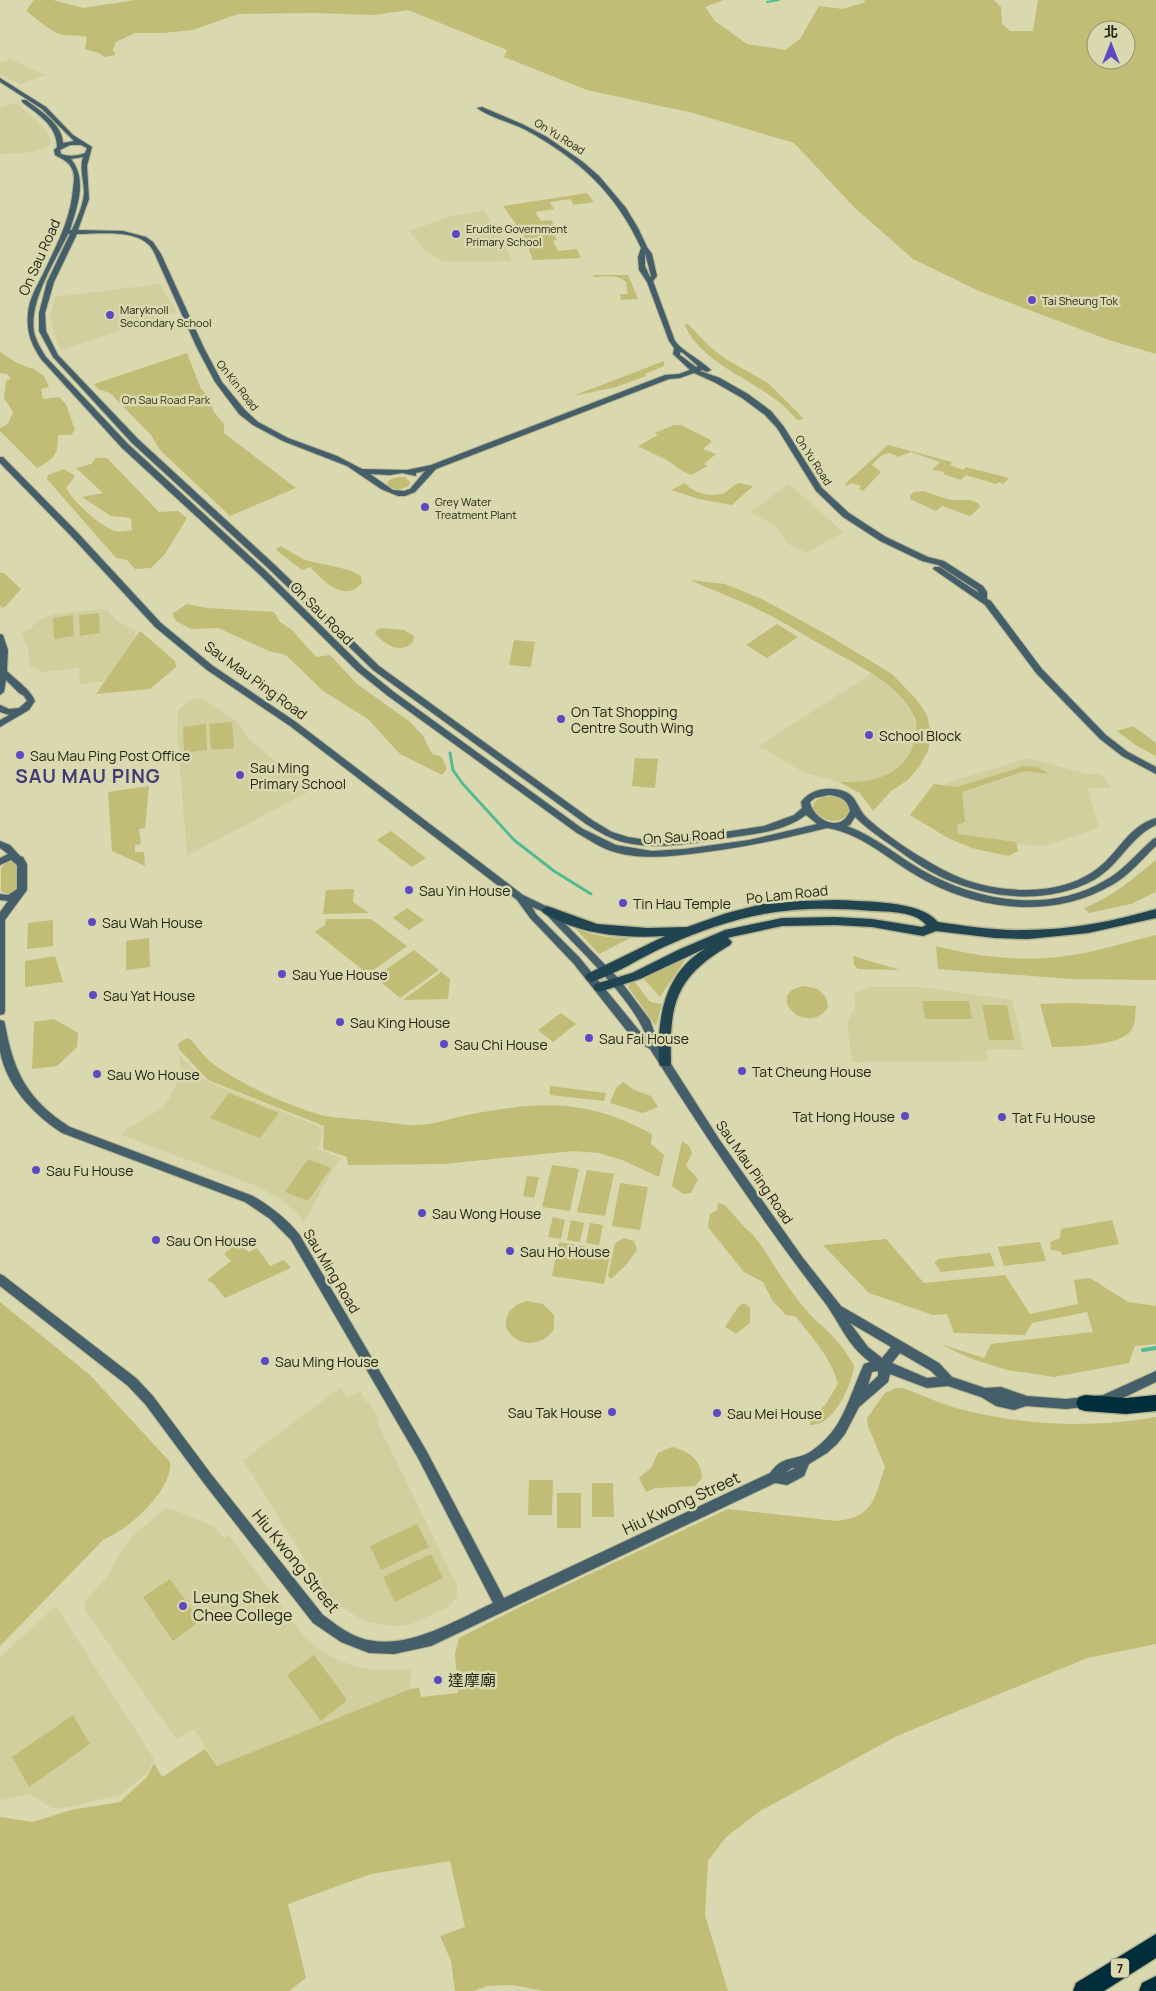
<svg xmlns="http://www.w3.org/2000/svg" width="1156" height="1991" font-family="Manrope,'Noto Sans TC',sans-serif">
	<rect width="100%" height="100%" fill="#dad8af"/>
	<g fill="#d2cf9f">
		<polygon points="10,59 45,75 21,84 0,75 0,63"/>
		<polygon points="16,103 34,118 47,132 51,143 48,147 33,152 0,154 0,108"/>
		<polygon points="483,210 502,237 512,261 454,262 443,261 427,253 409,231 449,217"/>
		<polygon points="160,284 176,312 61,350 56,340 50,317 55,297"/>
		<polygon points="789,484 822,513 843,532 807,553 788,544 774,525 750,512"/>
		<polygon points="107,609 117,621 135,630 139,678 80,684 79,668 43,672 30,666 28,648 22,633 31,628 38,620 54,614"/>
		<polygon points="872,673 893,689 903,701 913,715 916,729 914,744 906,758 896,769 884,777 864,783 839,782 803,772 759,746"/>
		<polygon points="202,698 238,722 248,738 279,764 319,786 187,856 177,728 178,711 189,700"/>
		<polygon points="1028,758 1087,774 1101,774 1111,787 1088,789 1099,828 1044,846 956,841 946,783"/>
		<polygon points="869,987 921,987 1012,1000 1024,1050 987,1049 988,1061 852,1062 847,1022 855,1008 854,993"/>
		<polygon points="179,1055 206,1081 323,1128 320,1144 317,1149 342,1158 335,1166 304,1222 296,1212 279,1198 259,1187 121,1135 128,1128 161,1109 169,1099 181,1074"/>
		<polygon points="341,1387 346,1397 361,1392 366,1402 369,1401 380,1422 378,1424 457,1585 457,1596 449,1607 409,1625 390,1626 364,1621 334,1602 310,1568 243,1460"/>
		<polygon points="167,1507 215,1527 224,1538 229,1535 302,1634 320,1650 340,1661 359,1667 380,1670 411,1669 410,1689 218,1766 194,1730 176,1739 85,1610 85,1601 108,1576 120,1553 133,1536"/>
		<polygon points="56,1606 154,1759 147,1773 122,1794 70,1807 52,1808 30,1794 0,1800 0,1657"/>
	</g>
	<g fill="#c1bc76" fill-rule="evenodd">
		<path d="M34,0H53L83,8L135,0H724L705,7L715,21L747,44L785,50L800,39L819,6L843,9L866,2L863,0H994L1001,7L1002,24L1010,31H1033L1038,0H1156V354L1109,340L979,291L913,259L855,208L794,143L693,113L587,90L504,57L507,50L408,10L375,15L313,13L238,14L193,30L163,33H135L116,42L113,49L115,55L104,57L99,53L85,49L87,37C77,34 68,37 59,34C47,29 36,18 26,11ZM1096,30H1126V60H1096Z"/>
		<polygon points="587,193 594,202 574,205 570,199 551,202 550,203 554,209 535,212 541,221 551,220 554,225 551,226 557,240 553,241 558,251 577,249 581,258 533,260 523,234 503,206"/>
		<path d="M593,275H628L638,299L621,300L620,294H628L626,284H628C620,274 607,276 593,277Z"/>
		<path d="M687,323L709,346L724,358L768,383L804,419L797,420C765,380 707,371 685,326Z"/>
		<path d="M0,352L17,363L30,368L27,369L32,368L44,376L49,387L41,389L43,399L59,397L66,404L75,430L71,435H58C58,455 55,458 37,468L0,431V428L8,424L13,412L4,398L6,381L11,378L7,374L0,373Z"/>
		<polygon points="187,353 201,389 207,394 214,412 224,424 224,433 296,488 230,516 160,450 151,435 110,393 98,389 94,384"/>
		<polygon points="664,361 664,366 645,374 646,376 616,387 573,396"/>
		<path d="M674,425H681L711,440V442L703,449L716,454L704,464L708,466L691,475C681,471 675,465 667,460C657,455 647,451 638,446L658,435L655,433Z"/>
		<path d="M888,445L952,462L950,465L963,470L966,467L1009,478L1003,484L999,482L996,484L966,475L961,480L943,474L945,472L932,470L940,462L911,452L898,457C887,449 882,455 872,465L881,472L863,491L859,489L861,486L852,483L846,486L845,484Z"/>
		<path d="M96,458H107L159,512L178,511L187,518L165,554L151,568L135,569L127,560L116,558L47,479L48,475L64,469L75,476L66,488C75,503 98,525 115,531C120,532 127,531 132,530L131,518L111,516L82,497L103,493L76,468L91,464Z"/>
		<polygon points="398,477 405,477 410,482 409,486 398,490 389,487 387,483 389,480"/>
		<path d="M685,483C692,493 712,498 724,493C729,490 733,486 738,483L753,486L732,505L699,499L671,490Z"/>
		<polygon points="923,491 950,500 970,500 978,503 980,507 970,516 942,506 936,511 910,499 910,496 914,492"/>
		<path d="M280,546L305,560L349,570L361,576L362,583C344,604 323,580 310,567L302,570L276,550Z"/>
		<polygon points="0,573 4,573 21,589 6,606 2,608 0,605"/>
		<path d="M690,580L725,584L762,599L831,637L892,674L916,699L927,715L931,733L928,751L919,767L908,780L891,791L873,811L860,793L839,782C865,783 891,780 907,757C915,745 920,728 913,714C895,681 857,665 827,648C803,635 781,620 757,609C735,598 712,590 690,580Z"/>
		<polygon points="187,604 208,608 274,612 280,622 292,630 316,657 330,655 357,684 409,721 423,736 432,754 442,757 447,769 442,775 400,754 368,719 323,691 286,655 269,651 218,628 191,629 176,621 172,614"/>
		<polygon points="99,613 100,633 80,636 79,615"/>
		<polygon points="73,615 74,636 54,639 53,618"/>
		<polygon points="777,624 798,637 767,658 746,645"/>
		<path d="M382,628L404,630L414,636L413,642C400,655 385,645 375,633L377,630Z"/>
		<polygon points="140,631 175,661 176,667 150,689 96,694"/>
		<polygon points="514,640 535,642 531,667 509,665"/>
		<polygon points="232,722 234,748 211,750 209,724"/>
		<polygon points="206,724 207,750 184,753 183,727"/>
		<polygon points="1133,726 1156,743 1156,756 1137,746 1117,731"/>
		<polygon points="635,758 658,759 655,788 632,786"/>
		<polygon points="1024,766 1037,767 1050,774 1025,771 962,792 965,822 957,825 958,834 1016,842 1018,851 1008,856 972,848 948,838 910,815 934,784 957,787"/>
		<polygon points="149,786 145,828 139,829 141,844 135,845 135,852 144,852 145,866 112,851 108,792"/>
		<path d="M834,796C842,798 850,802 849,812C840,827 823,821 813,810L814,802L822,797Z"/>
		<polygon points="391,831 426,858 412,867 377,840"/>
		<path d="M1156,860V892L1131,904L1089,913L1084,908C1112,897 1133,879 1156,860Z"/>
		<polygon points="14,861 17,863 18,889 7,894 1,891 1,868 7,862"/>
		<polygon points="354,889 353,902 369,913 323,914 326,890"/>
		<polygon points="407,908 424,920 409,930 393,918"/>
		<polygon points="326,919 371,919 407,946 368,974 315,932 325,925"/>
		<polygon points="53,920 53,946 27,949 28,923"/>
		<path d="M575,928C593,936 611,938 630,938L599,954Z"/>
		<path d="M1156,935V980L1071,979L938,969L936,946C979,957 1021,962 1066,956C1096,952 1126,942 1156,935Z"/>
		<polygon points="149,938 150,967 126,970 126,941"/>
		<polygon points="414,950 439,970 400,998 375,977"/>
		<polygon points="55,956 63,982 25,987 25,961"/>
		<polygon points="853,956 900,970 858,969 854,965"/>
		<polygon points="687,957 660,997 643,978"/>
		<polygon points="441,972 450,979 448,999 403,1000"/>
		<polygon points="634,981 650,1002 662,1004 656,1026 628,987 630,983"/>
		<path d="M804,986L818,989L826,997L828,1007C808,1039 761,994 804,986Z"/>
		<polygon points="922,1001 969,1001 972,1019 925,1019"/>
		<path d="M1073,1003L1136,1006C1135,1015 1136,1026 1129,1033C1115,1046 1070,1047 1052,1047L1040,1004Z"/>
		<polygon points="982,1005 1007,1005 1014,1040 989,1040"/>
		<polygon points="561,1013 576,1024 553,1042 538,1030"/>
		<polygon points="54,1019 78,1033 77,1047 57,1066 32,1069 34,1022"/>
		<path d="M189,1038C197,1046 203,1056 212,1063C242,1085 290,1107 325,1116C341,1119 359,1119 375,1121C389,1122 405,1126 420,1125C437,1124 455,1117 472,1114C542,1101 587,1099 652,1134L651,1144L664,1155L659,1177L622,1160L599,1153L573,1151L444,1164L348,1165L347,1157L323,1149L324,1126L208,1080L179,1049L178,1044L185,1039Z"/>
		<polygon points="623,1082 634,1090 651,1096 658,1107 643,1113 610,1103 616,1088"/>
		<polygon points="550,1086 606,1093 604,1101 550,1095"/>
		<polygon points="229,1093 279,1113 260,1138 210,1118"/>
		<polygon points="682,1141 689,1146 692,1153 686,1166 698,1179 691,1193 683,1194 672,1186"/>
		<polygon points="308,1159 331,1168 308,1201 285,1192"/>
		<polygon points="552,1165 579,1169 570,1211 542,1207"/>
		<polygon points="587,1170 614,1174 605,1216 577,1212"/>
		<polygon points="527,1176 539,1177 534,1198 523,1196"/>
		<polygon points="620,1183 648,1187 640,1230 612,1226"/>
		<path d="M718,1203L725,1205L746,1229C753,1232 767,1254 772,1262C782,1279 804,1311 820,1324C833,1335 845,1349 854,1366C852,1385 833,1427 810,1425V1420L826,1404L838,1384C831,1357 812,1337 795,1316L786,1315L772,1300L763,1282L744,1272L708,1227L710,1214L717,1210Z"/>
		<polygon points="553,1217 565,1220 561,1239 548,1237"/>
		<polygon points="571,1220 584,1223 580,1242 567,1240"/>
		<polygon points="1112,1220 1119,1244 1063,1255 1060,1251 1051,1250 1050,1242 1060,1238 1061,1229"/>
		<polygon points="590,1223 603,1225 599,1245 586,1243"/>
		<polygon points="624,1238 634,1241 637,1250 626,1265 611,1279 608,1276 615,1243"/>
		<polygon points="886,1239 924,1283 1005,1275 1030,1314 1078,1304 1074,1280 1090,1278 1128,1302 1156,1306 1156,1344 1135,1346 1129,1363 1054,1377 1007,1370 972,1359 940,1344 984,1358 991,1344 1093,1332 1087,1312 1032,1323 1025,1335 954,1333 947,1314 933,1315 869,1293 823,1245"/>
		<polygon points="559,1242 611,1251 604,1284 552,1276"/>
		<polygon points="1040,1242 1046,1261 1004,1266 998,1247"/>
		<polygon points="237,1243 249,1252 257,1248 270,1266 284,1260 291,1268 225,1298 214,1284 207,1280 231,1261 224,1254"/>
		<polygon points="990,1253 995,1266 941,1272 934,1262 937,1261 937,1259"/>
		<path d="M527,1301L543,1304L554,1315V1329C542,1348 515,1348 506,1327C505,1312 513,1305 527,1301Z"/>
		<path d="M0,1302L90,1375L170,1462C173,1490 128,1530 104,1539L0,1646Z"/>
		<polygon points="744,1303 750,1308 750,1323 736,1334 725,1327 739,1306"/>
		<path d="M896,1388H903C924,1396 946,1406 968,1411C1028,1426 1095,1428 1156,1417V1644L1087,1658L897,1736L760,1811L726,1837L708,1861L705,1915L728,1991H544L512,1985L488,1986L473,1991H455L451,1961L440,1936L465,1927L450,1861L371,1874L288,1904L306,1978L289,1991H0V1817L33,1822L71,1810L120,1802L147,1777L154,1763L162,1777L205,1749L217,1766L410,1689L419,1688L421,1697L458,1693L455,1654L459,1638L522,1606L728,1509L837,1521C874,1517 874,1498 885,1467L868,1426L867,1418L885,1393Z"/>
		<path d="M672,1447C688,1451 701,1459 702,1478L695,1486L656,1488L646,1492L639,1478L651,1468L658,1453Z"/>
		<polygon points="529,1480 553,1480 552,1515 528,1515"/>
		<polygon points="592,1483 613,1483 614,1517 592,1517"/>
		<rect x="557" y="1493" width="24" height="35"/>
		<polygon points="417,1524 429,1547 381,1570 370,1546"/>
		<polygon points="431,1554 443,1578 395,1602 383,1577"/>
		<polygon points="170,1579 200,1621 173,1641 143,1597"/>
		<polygon points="314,1655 347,1700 321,1721 287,1675"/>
		<polygon points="73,1715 90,1744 29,1787 12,1757"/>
	</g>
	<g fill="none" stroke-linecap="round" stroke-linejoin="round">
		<polyline stroke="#54ba93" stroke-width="2" points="767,2 779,0"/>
		<polyline stroke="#54ba93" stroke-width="3" points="450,753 453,770 462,783 514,840 554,871 591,894"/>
		<polyline stroke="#54ba93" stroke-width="4" points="1143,1350 1156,1348"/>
		<defs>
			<g id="secondary">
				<path d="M0,78L46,107L73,135L92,147L87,166L89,199L78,230L123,231L146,237L153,242L161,254L204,348L222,382L245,410L258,422L288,438L337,456L362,469L407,470L431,465L665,375L679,374L690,370L673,354L674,348L669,341L647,282L639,270L638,257L641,248C616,193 579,159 526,130C510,122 491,118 477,108L482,107L522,124L547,137L583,162L599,176L626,208L638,228L647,247L652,254L657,276L653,281L675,341C682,351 701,360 711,370L707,372L702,370L700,371L720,378L748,394L771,411L784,427L822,488L849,513L886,537L928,557L944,561L983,586L987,592V599L991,601L1042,669L1106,735L1128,752L1156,767V774L1122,756L1100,739L1036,673L985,605L933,569L934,567H940L979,593L977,590L938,565L922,561L880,541L843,517L816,491L777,428L765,415L742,398L714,382L694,373L680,378L669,379L436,469L415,492L405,496H398L381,489L347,466L283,441L253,425L239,414L215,382L197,348L157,259C155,254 153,249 149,245C134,229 97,234 77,234L54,282L45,313L46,331L58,355L138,439L275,565L379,666L592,820L612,832L628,837L647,840H671L764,826L794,815L802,808L801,802C811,788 831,786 846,792C857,797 858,810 867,818C890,839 936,869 966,880C1010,895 1070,896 1105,862C1122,845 1132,825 1156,818V825C1130,837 1119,866 1094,880C1047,905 990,899 943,878C926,870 910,859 895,848C881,838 867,829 855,817L850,825L847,826C875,836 897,856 922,870C976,901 1048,914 1104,881C1123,871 1137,853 1153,839L1156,838V846C1141,860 1128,877 1110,886C1049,921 971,909 914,874C885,857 860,833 827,828C787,838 747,847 706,852C675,856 642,861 611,851C599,847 588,839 577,833L388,696L357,671L260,575L122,448L41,359C31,344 26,331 28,313C29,299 37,286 43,274C56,246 71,219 73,188C74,181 75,175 72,169C68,160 61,159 55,155L54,150L57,147C57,125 37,114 22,102V100H26C40,111 62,123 63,143L74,141L42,109L0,82ZM70,145H81L87,148L85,153C77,156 69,157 61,154L60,150ZM83,157C79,169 84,181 84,193C83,206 77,218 72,230H70C77,207 88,180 71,159ZM68,234H70L47,282L39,313V331L53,357L132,443L269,569L373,670L586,824C599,832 612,840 627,843C659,850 691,843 722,839C750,834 783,833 806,815L817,824L749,840L684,849L652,851L616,845L583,829L394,692L363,667L266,571L128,444L46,357C41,349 36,341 34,332C29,301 55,261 68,234ZM645,253L651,276L650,277L645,266ZM680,352L683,353L698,366L696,367L680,355ZM425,471L410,489L404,491L393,490L370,474L390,475L402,473L416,476V473ZM829,795C840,796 848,800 850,811C848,814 846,819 842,821C830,828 812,815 810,802L815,798Z"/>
				<path d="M0,457H3L77,532L161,623L213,666L296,722L523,895L550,908L620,980L650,1020L659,1045L719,1139L803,1258L841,1306L939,1363L952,1377L985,1388L1001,1387L1027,1396L1066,1399L1103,1395L1156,1371V1382L1123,1398L1103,1405L1066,1409L1026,1406L1014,1410L996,1406L981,1397L948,1386L927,1388L890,1374L888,1382L859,1407L845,1434L837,1444L827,1453L809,1464L804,1476L787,1485L775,1483L431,1646L394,1654L369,1653L341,1642L313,1623L203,1482L145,1404L128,1386L0,1286V1274L4,1276L136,1378L153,1396L211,1474L323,1615C334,1623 345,1632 358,1637C402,1654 454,1621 493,1603L418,1458L291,1240L270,1219L245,1202L62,1133C34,1115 6,1086 0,1051C0,1041 0,1030 0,1020L4,1021L5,1024C13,1071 28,1101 70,1127L253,1196C270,1206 286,1218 299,1234L426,1450L504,1598L770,1473C784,1454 793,1462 810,1452C844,1430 848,1398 864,1364L870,1362C847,1345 841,1325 825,1303C762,1221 705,1136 650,1049L634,1040L573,963L530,918L517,900L290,726L207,670L155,627L71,536L0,463ZM532,907L544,912C573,944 632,997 646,1036L642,1034L579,957L536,914ZM850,1323L891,1347L882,1358L868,1347ZM900,1353L931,1371L937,1377L927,1378L892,1363ZM878,1371V1376L868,1385L872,1372ZM792,1468H795L785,1473Z"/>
				<path d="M0,634L3,635L8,650L7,671C17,681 30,689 35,701L29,710L0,727V720L9,715L0,712V705L9,709L19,708L27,701L24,696L19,693L6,680L4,692L0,695Z"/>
				<polygon points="0,841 10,845 20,856 23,857 27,864 27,890 5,920 5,1011 4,1014 0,1015 0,912 8,901 0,900 0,894 8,895 17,889 17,865 11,860 0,865 0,858 8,854 0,848"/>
			</g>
			<path id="primary" d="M838,900C865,902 920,900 938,922C967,926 996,931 1026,930C1070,930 1115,921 1156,909V918L1088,933L1028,939L995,938L936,931L923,936L872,927L835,925L782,926L731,937L728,938L732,942L730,945C677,976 669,1002 671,1062L670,1066H660L659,1062C657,1017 664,973 706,948L640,979L599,992L595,990L593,987L595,984L632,973L678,950L725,930L782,918L835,917L872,919L922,927L926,925C915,911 889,912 873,911C792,904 740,913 666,946C641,957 617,974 591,982L587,980L585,977L587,974L665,936C628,938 591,936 557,920C551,917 544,915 541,910L547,906L597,924L647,928L687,927L727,913L763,904L801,901Z"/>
			<g id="highway">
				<polygon points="1085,1395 1126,1398 1156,1395 1156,1411 1126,1414 1085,1411 1079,1409 1076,1403 1079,1397"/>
				<polygon points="1156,1934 1156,1958 1104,1991 1073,1991 1076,1983"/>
				<polygon points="1156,1976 1156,1991 1139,1991 1142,1983"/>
			</g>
		</defs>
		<use href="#secondary" stroke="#b6b490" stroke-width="2"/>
		<use href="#primary" stroke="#b6b490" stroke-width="3"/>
		<use href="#highway" stroke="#b6b490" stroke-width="3"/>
		<use href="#secondary" fill="#445f6a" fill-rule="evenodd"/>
		<use href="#primary" fill="#214451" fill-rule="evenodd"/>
		<use href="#highway" fill="#002d3c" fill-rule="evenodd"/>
	</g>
	<g fill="#5d49c2" stroke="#dad8af" stroke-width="2">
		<circle cx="456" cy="234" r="5"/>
		<circle cx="1032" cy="300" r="5"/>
		<circle cx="110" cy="315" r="5"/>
		<circle cx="425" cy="507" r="5"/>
		<circle cx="561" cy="719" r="5"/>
		<circle cx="869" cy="735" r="5"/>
		<circle cx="20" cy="755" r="5"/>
		<circle cx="240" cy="775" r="5"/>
		<circle cx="409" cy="890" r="5"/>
		<circle cx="623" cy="903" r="5"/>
		<circle cx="92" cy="922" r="5"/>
		<circle cx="282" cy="974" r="5"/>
		<circle cx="93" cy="995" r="5"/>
		<circle cx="340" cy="1022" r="5"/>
		<circle cx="589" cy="1038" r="5"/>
		<circle cx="444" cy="1044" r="5"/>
		<circle cx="742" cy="1071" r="5"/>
		<circle cx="97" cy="1074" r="5"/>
		<circle cx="905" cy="1116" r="5"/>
		<circle cx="1002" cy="1117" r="5"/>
		<circle cx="36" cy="1170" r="5"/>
		<circle cx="422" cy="1213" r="5"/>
		<circle cx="156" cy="1240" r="5"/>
		<circle cx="510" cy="1251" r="5"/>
		<circle cx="265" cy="1361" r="5"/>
		<circle cx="612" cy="1412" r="5"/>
		<circle cx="717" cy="1413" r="5"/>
		<circle cx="183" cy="1606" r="5"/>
		<circle cx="438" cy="1680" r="5"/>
	</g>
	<g text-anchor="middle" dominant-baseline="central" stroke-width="5" stroke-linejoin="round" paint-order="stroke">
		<g font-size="11" fill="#252515" stroke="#dad8af">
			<text transform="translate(560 136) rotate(32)">On Yu Road</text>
			<text transform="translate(238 385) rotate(52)">On Kin Road</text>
			<text transform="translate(814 460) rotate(57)">On Yu Road</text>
		</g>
		<g font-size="11" fill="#252515" stroke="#dad8af" text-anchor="start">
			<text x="466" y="228">Erudite Government<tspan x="466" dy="13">Primary School</tspan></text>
			<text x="1042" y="300">Tai Sheung Tok</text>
			<text x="120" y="309">Maryknoll<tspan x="120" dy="13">Secondary School</tspan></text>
			<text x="435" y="501">Grey Water<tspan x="435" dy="13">Treatment Plant</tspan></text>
		</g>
		<g font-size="11" fill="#39370f" stroke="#dad8af">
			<text x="166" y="399">On Sau Road Park</text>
		</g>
		<rect fill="#dad8af" stroke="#5b5b43" stroke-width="1" x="1111" y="1958.5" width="18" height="19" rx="4"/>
		<g font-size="12" font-weight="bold" fill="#252515">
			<text x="1120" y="1968">7</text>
		</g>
		<g font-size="14" fill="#252515" stroke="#dad8af">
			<text transform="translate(39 257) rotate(-66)">On Sau Road</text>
			<text transform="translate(322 613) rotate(45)">On Sau Road</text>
			<text transform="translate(256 680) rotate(36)">Sau Mau Ping Road</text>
			<text transform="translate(684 836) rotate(-4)">On Sau Road</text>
			<text transform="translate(787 894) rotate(-6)">Po Lam Road</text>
			<text transform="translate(755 1172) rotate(55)">Sau Mau Ping Road</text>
			<text transform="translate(332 1271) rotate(59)">Sau Ming Road</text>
		</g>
		<g font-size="14" fill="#252515" stroke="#dad8af" text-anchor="start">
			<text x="571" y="711">On Tat Shopping<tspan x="571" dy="16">Centre South Wing</tspan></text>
			<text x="879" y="735">School Block</text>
			<text x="30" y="755">Sau Mau Ping Post Office</text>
			<text x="250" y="767">Sau Ming<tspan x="250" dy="16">Primary School</tspan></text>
			<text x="419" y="890">Sau Yin House</text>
			<text x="633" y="903">Tin Hau Temple</text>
			<text x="102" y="922">Sau Wah House</text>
			<text x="292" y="974">Sau Yue House</text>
			<text x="103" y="995">Sau Yat House</text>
			<text x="350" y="1022">Sau King House</text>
			<text x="599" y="1038">Sau Fai House</text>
			<text x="454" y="1044">Sau Chi House</text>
			<text x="752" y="1071">Tat Cheung House</text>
			<text x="107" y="1074">Sau Wo House</text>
			<text x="895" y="1116" text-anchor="end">Tat Hong House</text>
			<text x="1012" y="1117">Tat Fu House</text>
			<text x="46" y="1170">Sau Fu House</text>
			<text x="432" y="1213">Sau Wong House</text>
			<text x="166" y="1240">Sau On House</text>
			<text x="520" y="1251">Sau Ho House</text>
			<text x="275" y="1361">Sau Ming House</text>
			<text x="602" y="1412" text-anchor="end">Sau Tak House</text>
			<text x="727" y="1413">Sau Mei House</text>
		</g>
		<g font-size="16" fill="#252515" stroke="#dad8af">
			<text transform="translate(681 1503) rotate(-25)">Hiu Kwong Street</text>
			<text transform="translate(296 1561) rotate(51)">Hiu Kwong Street</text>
		</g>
		<g font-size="16" fill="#252515" stroke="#dad8af" text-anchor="start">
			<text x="193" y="1597">Leung Shek<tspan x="193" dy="18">Chee College</tspan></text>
			<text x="448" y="1680">達摩廟</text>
		</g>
		<g font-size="19" font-weight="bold" letter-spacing="1" fill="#413b78" stroke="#dad8af">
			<text x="88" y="776">SAU MAU PING</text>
		</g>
	</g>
	<g transform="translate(1111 45)"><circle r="24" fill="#dad8af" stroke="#929071"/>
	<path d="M0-4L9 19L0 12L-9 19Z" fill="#5d49c2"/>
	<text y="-8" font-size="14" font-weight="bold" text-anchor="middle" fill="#252515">北</text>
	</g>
</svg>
